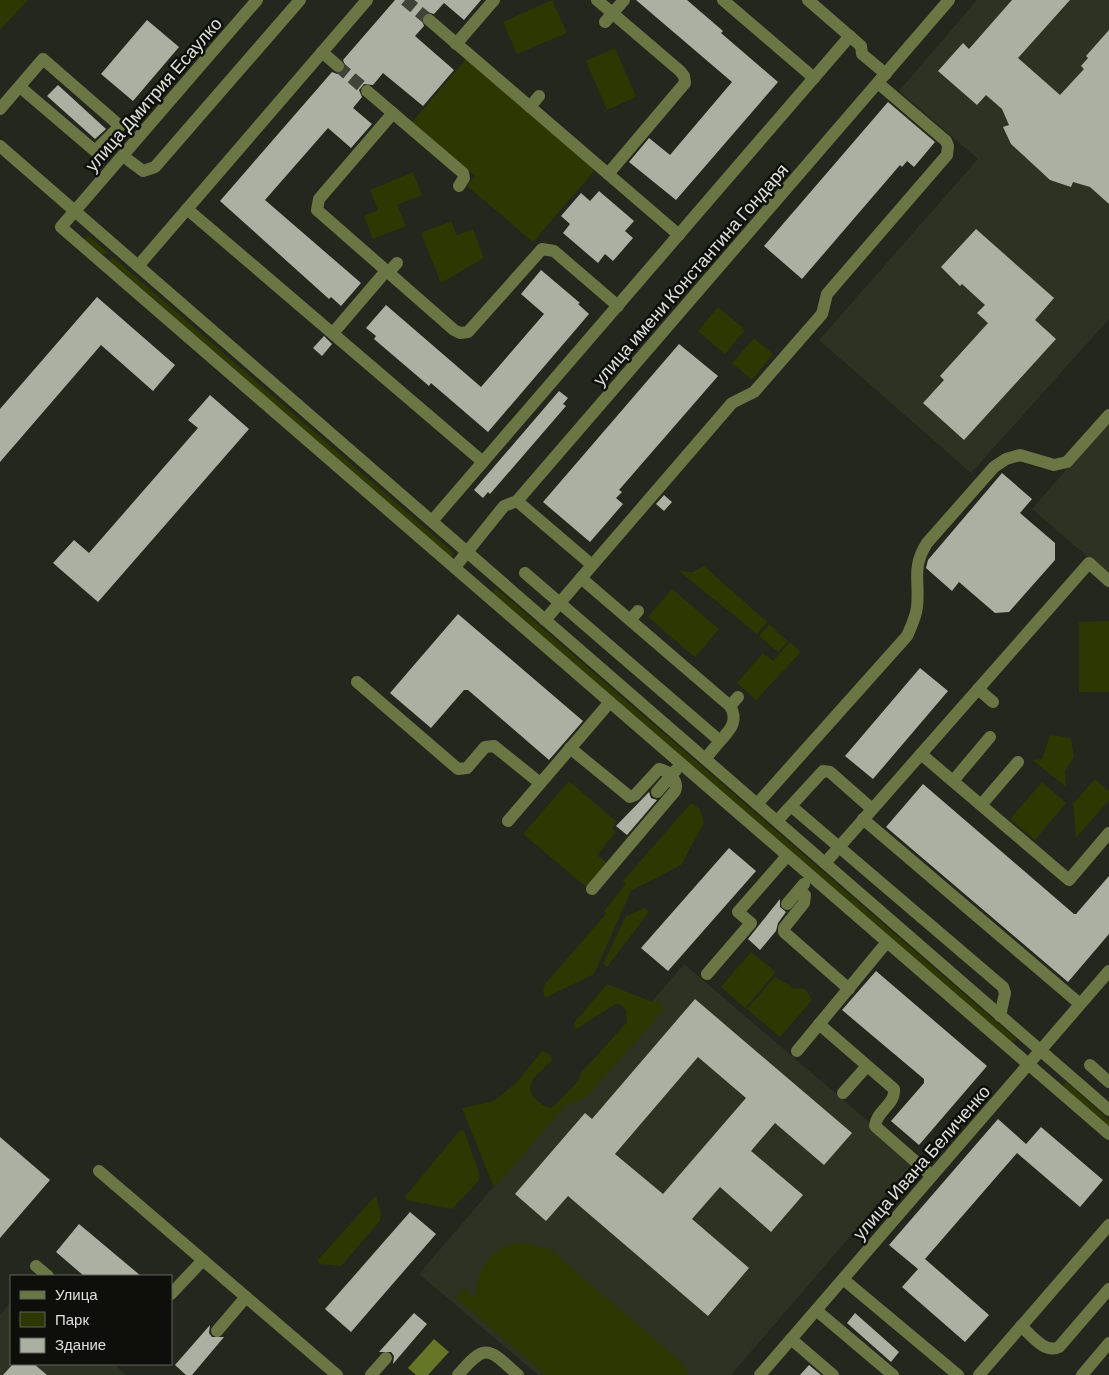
<svg xmlns="http://www.w3.org/2000/svg" width="1109" height="1375" font-family="Barlow,sans-serif">
	<rect width="100%" height="100%" fill="#24271d"/>
	<g fill="#2e3222">
		<polygon points="977,0 1109,0 1109,319 971,473 819,340 978,159 899,91"/>
		<polygon points="1109,421 1109,575 1032,509"/>
		<polygon points="684,964 915,1161 731,1375 538,1375 419,1274"/>
		<polygon points="11,1302 11,1364 114,1364 126,1375 0,1375 0,1315"/>
	</g>
	<g fill="#2d3701">
		<polygon points="0,0 28,0 0,30"/>
		<polygon points="552,0 567,33 517,54 503,22"/>
		<polygon points="615,48 636,97 607,110 586,61"/>
		<polygon points="466,59 595,170 533,242 467,186 475,176 412,122"/>
		<polygon points="413,172 422,195 397,205 406,226 373,239 364,216 378,210 370,190"/>
		<polygon points="451,221 457,235 473,229 484,258 441,283 421,233"/>
		<polygon points="88,235 107,252 104,255 85,239"/>
		<polygon points="113,257 454,553 451,557 109,260"/>
		<polygon points="718,307 745,330 725,354 698,331"/>
		<polygon points="754,338 773,354 752,380 732,363"/>
		<polygon points="704,566 767,622 757,634 679,571 693,572"/>
		<polygon points="496,588 1016,1039 1013,1043 492,592"/>
		<polygon points="672,589 719,629 695,657 648,617"/>
		<polygon points="1109,621 1109,692 1079,692 1079,622"/>
		<polygon points="769,624 788,641 778,652 759,636"/>
		<polygon points="790,642 801,652 756,700 737,683 763,653 773,661"/>
		<polygon points="1050,735 1071,738 1074,757 1065,771 1066,787 1033,760 1042,759"/>
		<polygon points="1095,779 1109,791 1109,800 1076,838 1073,804"/>
		<polygon points="569,781 617,822 612,828 616,832 597,855 607,863 586,887 523,834"/>
		<polygon points="1042,782 1066,803 1035,840 1010,819"/>
		<polygon points="691,803 700,809 704,823 681,865 631,891 594,974 545,998 543,992 545,984 606,914 604,911 626,884 623,881"/>
		<polygon points="645,908 649,912 607,967 603,964 626,916"/>
		<polygon points="751,952 776,972 745,1008 721,987"/>
		<polygon points="775,977 790,985 791,988 805,989 812,1000 780,1037 747,1009"/>
		<path d="M607,984L655,1003L657,1000L665,1008L586,1098L567,1104L494,1188L462,1108L494,1101L517,1082L542,1051L551,1055L552,1060C539,1074 518,1086 539,1102C544,1106 546,1108 553,1107L579,1080L580,1074L627,1022L626,1010L619,1004L614,1005L575,1030L574,1023Z"/>
		<polygon points="1066,1082 1109,1120 1109,1126 1063,1086"/>
		<polygon points="460,1130 464,1131 480,1175 479,1180 452,1209 406,1200 405,1197"/>
		<polygon points="376,1195 381,1214 380,1221 341,1266 319,1264 318,1260"/>
		<path d="M522,1242L550,1249L682,1363L689,1375H546L456,1298L464,1288L476,1298C477,1267 491,1247 522,1242Z"/>
	</g>
	<polygon fill="#657627" points="434,1339 449,1352 428,1375 416,1375 408,1368"/>
	<g fill="#acb0a3" fill-rule="evenodd">
		<polygon points="395,0 481,0 464,20 444,3 434,14 427,12 421,18 424,26 415,36 454,70 423,106 383,73 373,85 364,84 359,90 362,97 353,108 372,124 351,148 328,128 265,200 361,283 341,306 331,297 329,299 220,201 332,72 337,74 344,72 346,67 343,60"/>
		<polygon points="636,0 687,0 723,31 721,33 778,82 676,200 629,162 649,138 670,155 732,82"/>
		<polygon points="1012,0 1070,0 1018,58 1060,95 1084,69 1081,66 1088,58 1086,56 1109,30 1109,204 1090,187 1073,182 1071,187 1050,180 1011,144 1003,127 1009,125 1002,109 986,95 977,105 938,71 963,43 969,49"/>
		<polygon points="147,20 179,47 133,101 101,74"/>
		<polygon points="58,85 106,129 95,139 47,96"/>
		<polygon points="888,102 935,142 914,167 907,161 902,167 900,165 802,279 764,246"/>
		<polygon points="599,191 634,221 625,231 633,238 613,261 605,254 598,263 563,233 570,224 561,216 581,193 590,201"/>
		<polygon points="976,229 1054,298 1035,320 1056,339 964,440 923,403 944,380 940,376 988,323 977,313 985,305 962,284 960,286 941,267"/>
		<polygon points="541,270 580,303 578,304 589,314 488,432 431,383 429,386 374,339 376,336 366,328 386,305 481,387 544,314 521,294"/>
		<polygon points="97,297 175,365 153,391 101,345 0,462 0,409"/>
		<polygon points="324,336 332,344 322,356 313,348"/>
		<polygon points="679,344 718,376 619,490 622,492 616,498 623,504 590,542 543,502"/>
		<polygon points="559,391 568,398 563,404 566,406 490,494 488,492 483,498 474,490"/>
		<polygon points="210,395 249,429 98,602 53,563 74,540 89,553 198,428 188,420"/>
		<polygon points="1002,473 1032,499 1020,513 1055,543 1055,560 1009,612 995,613 959,582 952,591 926,568 928,560"/>
		<polygon points="664,495 672,502 664,511 656,504"/>
		<polygon points="458,614 583,721 549,760 468,690 464,690 431,728 390,693"/>
		<polygon points="920,668 948,691 873,779 845,756"/>
		<polygon points="923,784 1074,914 1076,914 1109,876 1109,934 1068,982 886,827"/>
		<polygon points="649,792 651,798 657,800 627,835 616,826"/>
		<polygon points="729,848 756,871 668,971 641,948"/>
		<polygon points="780,899 780,907 786,912 778,923 776,931 760,950 748,939"/>
		<polygon points="876,971 987,1066 919,1145 891,1121 924,1083 924,1079 842,1010"/>
		<path d="M695,999L852,1133L824,1165L775,1123L751,1151L803,1195L771,1232L720,1187L692,1219L749,1268L708,1316L568,1196L546,1221L515,1194L585,1113L592,1119ZM698,1057L746,1098L663,1194L615,1154Z"/>
		<polygon points="998,1119 1026,1144 1041,1127 1103,1180 1080,1207 1017,1153 925,1259 989,1315 965,1342 902,1287 918,1269 889,1245"/>
		<polygon points="0,1137 50,1180 0,1238"/>
		<polygon points="410,1212 436,1234 351,1332 325,1309"/>
		<polygon points="79,1224 141,1276 84,1276 56,1252"/>
		<polygon points="414,1313 427,1324 393,1364 394,1356 391,1352 379,1352"/>
		<polygon points="855,1313 899,1352 891,1362 847,1323"/>
		<polygon points="210,1325 209,1333 212,1337 224,1337 192,1375 186,1375 175,1365"/>
		<polygon points="13,1364 34,1364 47,1375 3,1375"/>
		<polygon points="809,1365 821,1375 800,1375"/>
	</g>
	<g fill="none" stroke-linecap="round" stroke-linejoin="round">
		<g stroke="#404339" stroke-width="12" stroke-dasharray="12 6" stroke-linecap="butt">
			<polyline points="405,0 429,20"/>
			<polyline points="338,66 367,91"/>
		</g>
		<g stroke="#6a7745" stroke-width="12">
			<polyline points="257,0 61,227 1109,1134"/>
			<polyline points="597,0 680,71 684,76 685,83 608,174"/>
			<polyline points="723,0 814,78"/>
			<polyline points="808,0 861,46 862,54 886,74"/>
			<polyline points="429,20 679,235"/>
			<polyline points="605,22 624,0"/>
			<polyline points="456,44 494,0"/>
			<polyline points="322,52 338,66"/>
			<polyline points="367,91 463,173 464,178 459,186"/>
			<polyline points="530,107 539,96"/>
			<polyline points="0,109 43,59 120,126 95,151 20,87"/>
			<polyline points="393,113 319,199 317,210 454,330 460,333 468,332 542,249 554,251 618,306"/>
			<polyline points="0,146 1109,1110"/>
			<polyline points="123,156 143,171 155,167 300,0"/>
			<polyline points="187,209 483,462"/>
			<polyline points="138,266 367,0"/>
			<polyline points="388,273 397,263"/>
			<polyline points="333,333 386,271"/>
			<polyline points="517,501 592,565"/>
			<polyline points="432,521 850,36"/>
			<polyline points="455,567 504,506 517,501 949,0"/>
			<polyline points="525,573 720,741 705,759"/>
			<path d="M581,578L730,706C739,721 730,730 720,741"/>
			<polyline points="545,620 732,403 754,392 822,314 827,294 947,155 948,146 946,141 878,83"/>
			<polyline points="630,620 638,611"/>
			<polyline points="357,682 458,769 467,768 485,747 494,746 540,783"/>
			<polyline points="978,689 993,702"/>
			<polyline points="730,706 738,697"/>
			<path d="M570,748L630,797L635,795L659,769C669,771 679,781 675,791L592,889"/>
			<polyline points="921,754 1089,563 1109,581"/>
			<polyline points="953,781 990,737"/>
			<polyline points="657,792 676,770"/>
			<path d="M757,804L907,636C911,627 916,617 917,607C920,581 911,568 927,543L994,467L1006,459L1020,455L1054,465L1067,462L1109,415"/>
			<polyline points="981,805 1018,762"/>
			<polyline points="791,806 1003,987 1005,993 1000,1016"/>
			<polyline points="863,819 1080,1004"/>
			<polyline points="508,821 610,702"/>
			<polyline points="777,821 823,771 830,772 872,809"/>
			<polyline points="825,863 921,754 1069,880 1109,833"/>
			<polyline points="799,890 805,895 804,903 784,928 784,932 849,989"/>
			<polyline points="787,904 804,884"/>
			<polyline points="707,974 751,923 738,912 787,856"/>
			<path d="M819,1024L894,1089C896,1104 876,1111 875,1126L932,1176"/>
			<polyline points="797,1051 887,942"/>
			<polyline points="1090,1065 1109,1082"/>
			<polyline points="843,1093 867,1066"/>
			<polyline points="99,1171 337,1375"/>
			<polyline points="36,1266 48,1276"/>
			<polyline points="843,1279 958,1375"/>
			<polyline points="171,1294 203,1260"/>
			<polyline points="816,1310 893,1375"/>
			<path d="M1021,1326C1031,1335 1045,1354 1059,1347L1109,1289"/>
			<polyline points="217,1331 246,1297"/>
			<polyline points="791,1339 833,1375"/>
			<polyline points="371,1375 386,1358"/>
			<path d="M458,1375C486,1342 488,1348 518,1375"/>
			<polyline points="760,1375 1109,971"/>
			<polyline points="979,1375 1109,1225"/>
			<polyline points="1082,1375 1109,1343"/>
		</g>
	</g>
	<g text-anchor="middle" dominant-baseline="central" stroke-width="5" stroke-linejoin="round" paint-order="stroke">
		<g font-size="18" fill="#dee0d9" stroke="#0e0f0b">
			<text transform="translate(153 94) rotate(-49)">улица Дмитрия Есаулко</text>
			<text transform="translate(690 274) rotate(-49)">улица имени Константина Гондаря</text>
			<text transform="translate(921 1162) rotate(-49)">улица Ивана Беличенко</text>
		</g>
	</g>
	<rect x="10" y="1275" width="162" height="90" fill="#0e0f0b" stroke="#61635d"/>
	<rect x="20" y="1291" width="25" height="8" fill="#6a7745" stroke="#61635d"/>
	<text x="55" y="1300" font-size="15" fill="#dee0d9">Улица</text>
	<rect x="20" y="1312" width="25" height="15" fill="#2d3701" stroke="#61635d"/>
	<text x="55" y="1325" font-size="15" fill="#dee0d9">Парк</text>
	<rect x="20" y="1338" width="25" height="15" fill="#acb0a3" stroke="#61635d"/>
	<text x="55" y="1350" font-size="15" fill="#dee0d9">Здание</text>
</svg>
